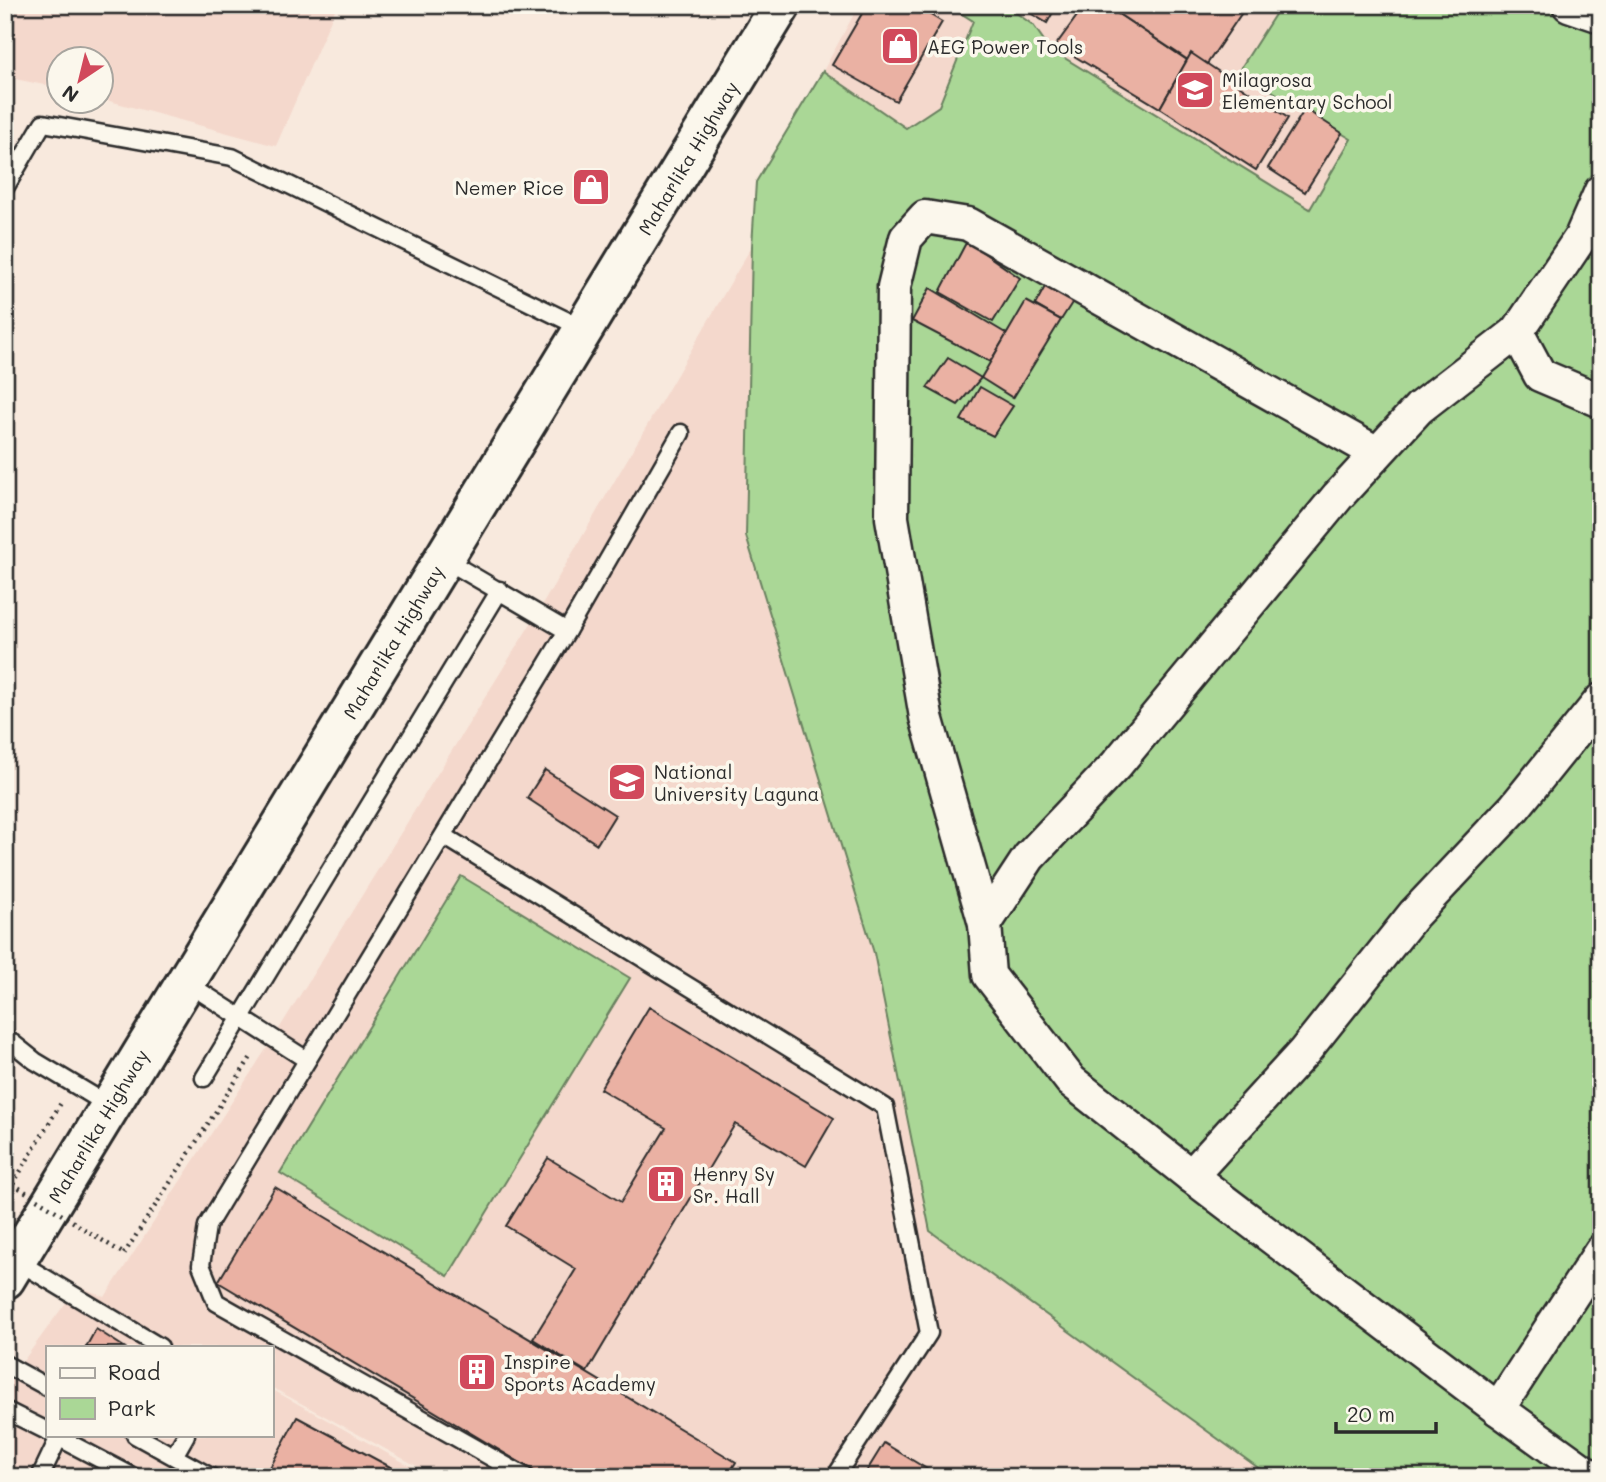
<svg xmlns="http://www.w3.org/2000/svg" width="1606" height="1482" font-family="Mali,sans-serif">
	<rect width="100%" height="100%" fill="#f8e9dd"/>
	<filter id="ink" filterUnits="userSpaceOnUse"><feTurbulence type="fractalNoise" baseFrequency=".0143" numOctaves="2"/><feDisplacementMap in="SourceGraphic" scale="14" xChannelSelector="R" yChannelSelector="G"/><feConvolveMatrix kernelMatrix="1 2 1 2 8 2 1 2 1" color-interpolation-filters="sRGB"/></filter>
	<g filter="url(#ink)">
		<g fill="#f4d8cc">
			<polygon points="5,5 337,5 276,146 102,99 102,60 60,60 59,88 5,77"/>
			<polygon points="859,5 948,5 973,20 939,106 906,128 823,71"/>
			<polygon points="1005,5 1281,5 1239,71 1305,109 1351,139 1310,209 1050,49 1033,25"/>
			<polygon points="752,246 746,536 874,953 930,1231 1271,1477 437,1477 271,1387 271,1347 47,1347 47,1435 271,1435 271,1389 430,1477 5,1477 5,1386 78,1286 105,1297 274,1037 538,612"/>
		</g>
		<g fill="#aad796" stroke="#6a8160" stroke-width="2">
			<polygon points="948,5 1005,5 1033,25 1050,49 1310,209 1351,139 1239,71 1281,5 1601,5 1601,1477 1271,1477 930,1231 874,953 746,536 752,246 756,182 823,71 906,128 939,106 973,21"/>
			<polygon points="461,876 630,978 448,1276 280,1173"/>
		</g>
		<g fill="#eab1a3" stroke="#2b2b2b" stroke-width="2">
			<polygon points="867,5 914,5 942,22 896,101 832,65"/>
			<polygon points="1017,5 1057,5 1047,23"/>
			<polygon points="1085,5 1105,5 1187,60 1160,108 1056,45"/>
			<polygon points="1105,5 1235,5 1243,11 1203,70"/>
			<polygon points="1191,53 1288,118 1256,170 1160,108"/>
			<polygon points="1305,109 1342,133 1305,192 1268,168"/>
			<polygon points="967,241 1020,278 993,322 940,292"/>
			<polygon points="1048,281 1077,295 1061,320 1035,305"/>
			<polygon points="930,288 1007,334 990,362 912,321"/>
			<polygon points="1026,301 1061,320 1013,398 981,378"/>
			<polygon points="948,358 981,378 958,405 927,388"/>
			<polygon points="980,387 1013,406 993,436 961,420"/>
			<polygon points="545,770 615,815 597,844 527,798"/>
			<polygon points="649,1007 834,1118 806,1166 735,1124 587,1372 533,1339 576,1269 506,1226 548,1158 621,1202 666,1128 600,1089"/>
			<polygon points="275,1187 736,1462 727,1477 544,1477 218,1282"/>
			<polygon points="96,1329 124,1347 86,1347"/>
			<polygon points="297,1417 409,1477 265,1477"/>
			<polygon points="884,1443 940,1477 863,1477"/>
		</g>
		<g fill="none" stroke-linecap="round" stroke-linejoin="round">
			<defs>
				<g id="service">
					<polyline points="5,188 43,123 232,157 584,329"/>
					<polyline points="444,559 567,631"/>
					<polyline points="444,836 885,1107 929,1333 835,1477"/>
					<polyline points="187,983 307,1060"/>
					<polyline points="5,1037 35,1061 110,1106"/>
					<polyline points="204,1078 500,590"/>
					<polyline points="17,1261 160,1347"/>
					<polyline points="5,1364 47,1387"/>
					<polyline points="5,1410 47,1431"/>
					<polyline points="54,1435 134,1477"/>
					<polyline points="135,1435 211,1477"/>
					<polyline points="174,1456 186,1435"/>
					<polyline points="40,1477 59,1437"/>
					<polyline points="526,1477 216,1302 201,1265 207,1226 567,631 681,433"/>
				</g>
				<g id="minor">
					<polyline points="1569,5 1601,16"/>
					<polyline points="1517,332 1540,375 1601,401"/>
					<polyline points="985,924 926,717 892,518 894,287 906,238 925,217 968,224 1377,453"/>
					<polyline points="1191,1176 1304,1052 1414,914 1514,808 1601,700"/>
					<polyline points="1498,1409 1601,1251"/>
					<polyline points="1592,1477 1498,1409 1191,1176 1071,1081 989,975 985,924 1029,857 1116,765 1338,496 1419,408 1517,332 1581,237 1601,191"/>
				</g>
				<polyline id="trunk" points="5,1279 781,5"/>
			</defs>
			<use href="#service" stroke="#2b2b2b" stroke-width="21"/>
			<use href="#minor" stroke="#2b2b2b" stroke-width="37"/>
			<use href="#trunk" stroke="#2b2b2b" stroke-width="44"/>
			<g stroke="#2b2b2b" stroke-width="4.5" stroke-dasharray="2 5" stroke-linecap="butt">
				<polyline points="13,1184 61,1103"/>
				<polyline points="124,1254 253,1054"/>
			</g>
			<use href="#service" stroke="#fbf7ec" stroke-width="16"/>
			<use href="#minor" stroke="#fbf7ec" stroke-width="32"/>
			<use href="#trunk" stroke="#fbf7ec" stroke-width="38"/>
			<polyline stroke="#2b2b2b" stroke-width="4.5" stroke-dasharray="2 5" stroke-linecap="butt" points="13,1184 124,1254"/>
		</g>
	</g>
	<defs>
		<symbol id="shop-square" viewBox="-11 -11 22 22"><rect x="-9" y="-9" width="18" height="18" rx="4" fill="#d1495b" stroke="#fbf7ec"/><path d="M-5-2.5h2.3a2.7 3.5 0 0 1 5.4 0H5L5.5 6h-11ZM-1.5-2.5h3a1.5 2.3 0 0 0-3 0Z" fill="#fff"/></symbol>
		<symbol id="school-square" viewBox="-11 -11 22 22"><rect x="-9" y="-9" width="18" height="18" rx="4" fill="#d1495b" stroke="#fbf7ec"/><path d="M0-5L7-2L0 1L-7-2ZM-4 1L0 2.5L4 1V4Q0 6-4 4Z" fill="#fff"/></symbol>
		<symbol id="university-square" viewBox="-11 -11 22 22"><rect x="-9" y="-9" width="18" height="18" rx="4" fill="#d1495b" stroke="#fbf7ec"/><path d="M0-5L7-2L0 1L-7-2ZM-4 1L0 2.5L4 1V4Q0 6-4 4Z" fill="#fff"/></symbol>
		<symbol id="building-square" viewBox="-11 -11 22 22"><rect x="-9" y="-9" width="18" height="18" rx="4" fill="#d1495b" stroke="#fbf7ec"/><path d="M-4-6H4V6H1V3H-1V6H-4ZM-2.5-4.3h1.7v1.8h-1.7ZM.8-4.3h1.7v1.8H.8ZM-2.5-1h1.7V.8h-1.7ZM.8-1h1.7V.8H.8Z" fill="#fff"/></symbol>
	</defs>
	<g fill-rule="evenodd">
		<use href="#shop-square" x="878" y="24" width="44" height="44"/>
		<use href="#school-square" x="1173" y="68" width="44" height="44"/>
		<use href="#shop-square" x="569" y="165" width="44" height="44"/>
		<use href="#university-square" x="605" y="760" width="44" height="44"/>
		<use href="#building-square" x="644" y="1162" width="44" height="44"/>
		<use href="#building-square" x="455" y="1350" width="44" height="44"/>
	</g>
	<g text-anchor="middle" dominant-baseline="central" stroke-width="7" stroke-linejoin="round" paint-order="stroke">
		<g font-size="19" fill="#2b2b2b" stroke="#fbf7ec" text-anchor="start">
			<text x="927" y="46">AEG Power Tools</text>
			<text x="1222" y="79">Milagrosa<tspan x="1222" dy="22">Elementary School</tspan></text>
			<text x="564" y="187" text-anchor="end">Nemer Rice</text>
			<text x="654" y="771">National<tspan x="654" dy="22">University Laguna</tspan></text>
			<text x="693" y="1173">Henry Sy<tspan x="693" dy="22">Sr. Hall</tspan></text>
			<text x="504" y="1361">Inspire<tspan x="504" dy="22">Sports Academy</tspan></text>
		</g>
		<g font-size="19" fill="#2b2b2b" stroke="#fbf7ec">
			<text transform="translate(688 158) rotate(-59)">Maharlika Highway</text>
			<text transform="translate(393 642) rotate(-59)">Maharlika Highway</text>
			<text transform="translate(98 1126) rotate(-59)">Maharlika Highway</text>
		</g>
	</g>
	<rect width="1606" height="1482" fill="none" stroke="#fbf7ec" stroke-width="28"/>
	<rect x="14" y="14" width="1578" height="1454" fill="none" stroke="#2b2b2b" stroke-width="2.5" filter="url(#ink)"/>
	<rect x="46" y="1346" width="228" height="91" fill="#fbf7ec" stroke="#a8a59f" stroke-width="2"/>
	<rect x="60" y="1368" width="35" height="10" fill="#fbf7ec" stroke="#a8a59f" stroke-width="2"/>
	<text x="108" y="1380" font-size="21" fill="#2b2b2b">Road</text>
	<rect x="60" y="1398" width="35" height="21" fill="#aad796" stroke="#a8a59f" stroke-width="2"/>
	<text x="108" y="1416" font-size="21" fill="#2b2b2b">Park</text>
	<g transform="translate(80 80) rotate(215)"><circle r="33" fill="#fbf7ec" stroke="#a8a59f" stroke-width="2"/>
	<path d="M0-5L12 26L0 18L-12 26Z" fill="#d1495b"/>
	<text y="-10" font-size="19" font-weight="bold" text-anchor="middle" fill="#2b2b2b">N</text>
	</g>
	<path d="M1336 1422v10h100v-10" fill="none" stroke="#2b2b2b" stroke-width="3.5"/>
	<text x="1347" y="1422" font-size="21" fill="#2b2b2b" stroke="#fbf7ec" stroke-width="5" paint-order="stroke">20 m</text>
</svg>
